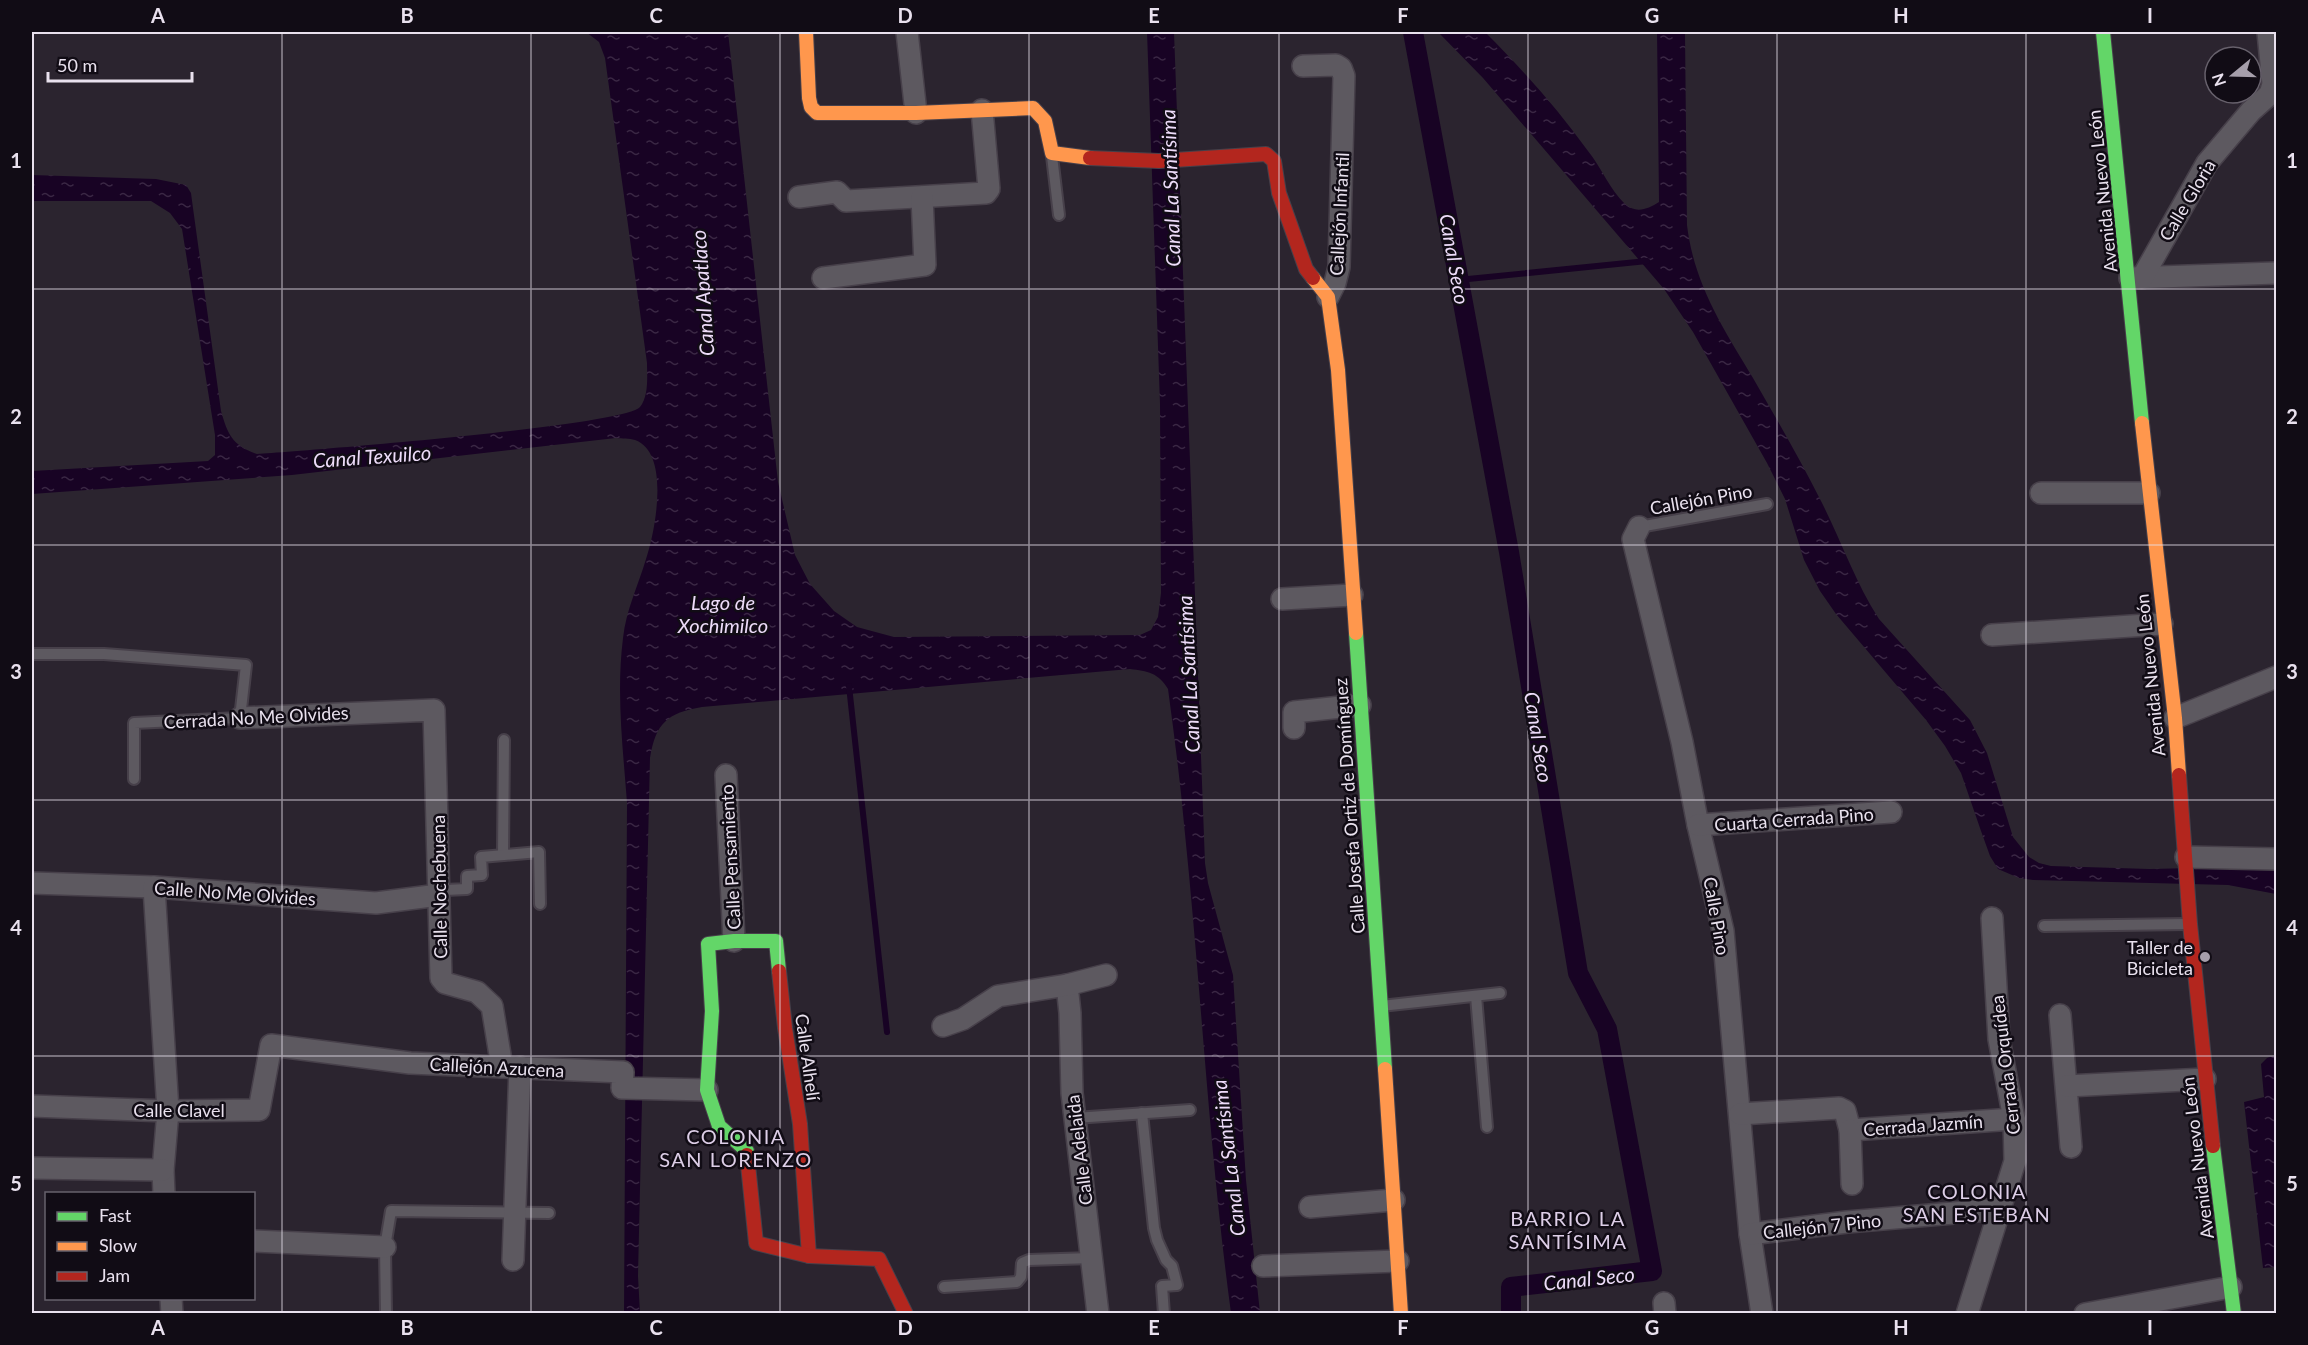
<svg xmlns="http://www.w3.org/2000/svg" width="2308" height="1345" font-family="Lato,sans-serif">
	<defs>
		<pattern id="water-ripples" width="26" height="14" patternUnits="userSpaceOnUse" patternTransform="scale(1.5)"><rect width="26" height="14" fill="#180324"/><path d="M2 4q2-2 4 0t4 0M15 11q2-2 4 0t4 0" fill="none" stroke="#3a2744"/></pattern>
	</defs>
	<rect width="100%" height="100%" fill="#2b242f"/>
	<g fill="url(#water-ripples)">
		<path d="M586,32H728L778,482L795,555L810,584L834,611L857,627L894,637L1140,635L1151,630L1158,617L1161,593L1160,404L1147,32H1174L1205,863L1208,883L1233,975L1246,1180L1260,1313H1231C1209,1151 1201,987 1184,824C1180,779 1174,734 1168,689C1159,673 1147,671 1130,669L702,707C667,713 656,723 650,758L638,1276L640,1313H624L627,803C623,749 616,693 623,638C626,610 638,586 646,559C655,532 671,453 635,440C629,438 622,439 616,438L292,475L32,494V471L208,461L215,455V435L182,229L170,213L151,201H32V175L156,179L186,185L191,193L193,208L221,411C228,435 232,445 257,454C303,451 623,426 640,407C649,396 647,376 647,363L605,58L599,42Z"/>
		<path d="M1438,32H1485C1522,69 1557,108 1588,151C1601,167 1610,190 1625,204C1636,214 1648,209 1659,202L1657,32H1685L1687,225C1694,284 1723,328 1753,378C1776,418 1800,459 1821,501C1841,540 1855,582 1879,619L1970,720L1987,753L2013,837L2029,857L2039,863L2051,866L2150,869L2276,866V894L2228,885L2033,880L2019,878L1998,869L1990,856L1981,831L1961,773L1945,746L1926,720L1836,614L1820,591L1804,560L1785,499L1767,463L1693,332L1664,289L1483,78Z"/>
		<polygon points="2276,1055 2276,1267 2263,1268 2244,1102 2264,1097 2261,1064 2267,1058"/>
	</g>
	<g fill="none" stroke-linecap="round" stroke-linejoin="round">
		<g stroke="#180324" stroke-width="6">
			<polyline points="1458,280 1647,261"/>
			<polyline points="849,686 887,1032"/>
		</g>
		<polyline stroke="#180324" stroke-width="20" points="1413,32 1509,552 1578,973 1607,1029 1652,1271 1511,1287 1511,1314"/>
		<defs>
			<g id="lane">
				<polyline points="1052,156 1059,215"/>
				<polyline points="1639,527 1767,504"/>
				<polyline points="32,654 104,654 246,665 240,718 134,723 134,779"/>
				<polyline points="503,855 504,740"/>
				<polyline points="439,895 445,890 467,889 467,876 482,875 481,857 539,852 540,904"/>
				<polyline points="2044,926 2187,924"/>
				<polyline points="1476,996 1487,1127"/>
				<polyline points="1381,1006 1500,993"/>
				<polyline points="1142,1113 1154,1228 1157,1240 1166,1260 1172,1266 1177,1285 1162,1286 1164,1314"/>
				<polyline points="1075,1118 1190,1110"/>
				<polyline points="944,1287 1017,1282 1021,1277 1022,1263 1029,1260 1092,1258"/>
				<polyline points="386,1314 385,1247 391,1211 549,1213"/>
			</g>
			<g id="street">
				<polyline points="907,32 916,113"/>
				<polyline points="1303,66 1336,65 1341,68 1344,76 1339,267 1335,283 1328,297"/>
				<polyline points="799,197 837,192 846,201 986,193 989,189 982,110"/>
				<polyline points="823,278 925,265 922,197"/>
				<polyline points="2130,278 2276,273"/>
				<polyline points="2142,278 2207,163 2251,111 2270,94 2273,84 2268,32"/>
				<polyline points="2041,493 2149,493"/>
				<polyline points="1639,527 1633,539 1682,742 1698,825 1723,931 1750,1234 1762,1314"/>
				<polyline points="1282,599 1352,595"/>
				<polyline points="1992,635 2162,624"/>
				<polyline points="240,718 434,710 441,978 445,983 477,992 492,1006 502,1067"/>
				<polyline points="2175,718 2276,677"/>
				<polyline points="1294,728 1294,712 1360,705"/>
				<polyline points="726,775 734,941"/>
				<polyline points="1698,825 1891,812"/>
				<polyline points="2186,857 2276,859"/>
				<polyline points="32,883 154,887 376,903 439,895"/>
				<polyline points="154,887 168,1111 163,1170 164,1194"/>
				<polyline points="1067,985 1070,1013 1072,1093 1098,1314"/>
				<polyline points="2060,1015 2071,1147"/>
				<polyline points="943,1026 963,1019 998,996 1067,985 1106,975"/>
				<polyline points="2067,1086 2205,1079"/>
				<polyline points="32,1106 168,1111 259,1110 271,1045 410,1063 623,1072 622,1088 707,1090"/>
				<polyline points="1740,1114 1839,1108 1845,1111 1850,1130 2014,1119"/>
				<polyline points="1850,1130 1852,1184"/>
				<polyline points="32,1168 163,1170"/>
				<polyline points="1310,1207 1394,1200"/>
				<polyline points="1750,1234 1847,1222 2001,1209"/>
				<polyline points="254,1241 385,1247"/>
				<polyline points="513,1260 520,1067"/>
				<polyline points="1263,1266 1398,1261"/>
				<polyline points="171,1298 172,1314"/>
				<polyline points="1664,1303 1665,1314"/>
				<polyline points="1967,1314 2015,1161 2014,1119 1999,1039 1992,918"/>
				<polyline points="2085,1314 2231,1287"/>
			</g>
			<g id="fast">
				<polyline points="2103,32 2142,423"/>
				<polyline points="1356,633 1385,1069"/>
				<polyline points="2213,1146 2234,1314"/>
				<polyline points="747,1155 747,1151 719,1126 707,1090 712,1011 708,944 734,941 776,941 779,971"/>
			</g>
			<g id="slow">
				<polyline points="806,32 809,98 811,107 817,113 916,113 1033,108 1045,121 1052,153 1090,158"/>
				<polyline points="1313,278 1328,297 1338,370 1356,633"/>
				<polyline points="2142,423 2175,718 2179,775"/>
				<polyline points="1385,1069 1401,1314"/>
			</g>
			<g id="jam">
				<polyline points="1090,158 1159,161 1266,154 1274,161 1279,193 1306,269 1313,278"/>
				<polyline points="2179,775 2190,924 2213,1146"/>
				<polyline points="779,971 785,1028 800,1124 809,1256"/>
				<polyline points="747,1155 756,1243 809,1256 879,1259 906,1314"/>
			</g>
		</defs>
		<use href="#lane" stroke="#47404a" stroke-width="14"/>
		<use href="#street" stroke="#47404a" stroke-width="24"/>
		<use href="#fast" stroke="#47404a" stroke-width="16"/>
		<use href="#slow" stroke="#47404a" stroke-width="16"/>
		<use href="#jam" stroke="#47404a" stroke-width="16"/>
		<use href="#lane" stroke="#5d5960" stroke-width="10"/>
		<use href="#street" stroke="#5d5960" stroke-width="21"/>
		<use href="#fast" stroke="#63d668" stroke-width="14"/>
		<use href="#slow" stroke="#ff974d" stroke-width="14"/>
		<use href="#jam" stroke="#b3261e" stroke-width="14"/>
	</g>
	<path fill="none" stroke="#e9e1ee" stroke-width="1.5" stroke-opacity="0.55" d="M282,32V1314M531,32V1314M780,32V1314M1029,32V1314M1279,32V1314M1528,32V1314M1777,32V1314M2026,32V1314M32,289H2276M32,545H2276M32,800H2276M32,1056H2276"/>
	<circle fill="#a69fab" stroke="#110c15" stroke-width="2" cx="2205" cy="957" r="6"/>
	<g text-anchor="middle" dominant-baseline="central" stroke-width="5" stroke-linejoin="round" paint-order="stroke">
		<g font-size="18" fill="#e9e1ee" stroke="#110c15">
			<text transform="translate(2102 191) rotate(-96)">Avenida Nuevo León</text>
			<text transform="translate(2187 200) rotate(-59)">Calle Gloria</text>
			<text transform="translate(1339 214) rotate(-87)">Callejón Infantil</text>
			<text transform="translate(1701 499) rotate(-10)">Callejón Pino</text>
			<text transform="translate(2150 675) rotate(-96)">Avenida Nuevo León</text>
			<text transform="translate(256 717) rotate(-3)">Cerrada No Me Olvides</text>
			<text transform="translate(1349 806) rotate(-94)">Calle Josefa Ortiz de Domínguez</text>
			<text transform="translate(1794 819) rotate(-4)">Cuarta Cerrada Pino</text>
			<text transform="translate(730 857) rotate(-93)">Calle Pensamiento</text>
			<text transform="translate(439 887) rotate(-91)">Calle Nochebuena</text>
			<text transform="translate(235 893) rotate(4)">Calle No Me Olvides</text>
			<text transform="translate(1717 916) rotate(80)">Calle Pino</text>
			<text transform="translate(808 1057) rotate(82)">Calle Alhelí</text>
			<text transform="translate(2005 1065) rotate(-97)">Cerrada Orquídea</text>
			<text transform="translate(497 1067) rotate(3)">Callejón Azucena</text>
			<text x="179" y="1110">Calle Clavel</text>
			<text transform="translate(1923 1125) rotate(-4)">Cerrada Jazmín</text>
			<text transform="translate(1079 1150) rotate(-97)">Calle Adelaida</text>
			<text transform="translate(2197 1158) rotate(-97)">Avenida Nuevo León</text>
			<text transform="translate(1822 1226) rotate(-6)">Callejón 7 Pino</text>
		</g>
		<g font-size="18" fill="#e9e1ee" stroke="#110c15" text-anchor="end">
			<text x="2193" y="947">Taller de<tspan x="2193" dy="21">Bicicleta</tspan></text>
		</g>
		<g font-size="20" font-style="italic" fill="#eddcf9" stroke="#110c15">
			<text transform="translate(1170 188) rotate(-92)">Canal La Santísima</text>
			<text transform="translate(1455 259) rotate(80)">Canal Seco</text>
			<text transform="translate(702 293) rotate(-94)">Canal Apatlaco</text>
			<text transform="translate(372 456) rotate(-4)">Canal Texuilco</text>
			<text x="723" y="602">Lago de<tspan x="723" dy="23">Xochimilco</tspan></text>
			<text transform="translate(1188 674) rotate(-93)">Canal La Santísima</text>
			<text transform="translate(1539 737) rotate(81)">Canal Seco</text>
			<text transform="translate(1228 1158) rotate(-97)">Canal La Santísima</text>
			<text transform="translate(1589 1278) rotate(-6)">Canal Seco</text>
		</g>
		<g font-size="20" letter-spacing="1.5" fill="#ddcee7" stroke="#110c15">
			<text x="736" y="1136">COLONIA<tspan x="736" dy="23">SAN LORENZO</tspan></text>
			<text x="1977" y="1191">COLONIA<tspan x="1977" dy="23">SAN ESTEBAN</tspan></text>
			<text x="1568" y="1218">BARRIO LA<tspan x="1568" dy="23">SANTÍSIMA</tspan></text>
		</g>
	</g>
	<rect width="2308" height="1345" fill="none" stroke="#110c15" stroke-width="66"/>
	<rect x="45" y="1192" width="210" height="108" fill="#110c15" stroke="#67616c" stroke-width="1.5"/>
	<rect x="57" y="1212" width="30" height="9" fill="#63d668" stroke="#67616c" stroke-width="1.5"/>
	<text x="99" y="1222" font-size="18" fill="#e9e1ee">Fast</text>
	<rect x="57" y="1242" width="30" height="9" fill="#ff974d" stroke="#67616c" stroke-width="1.5"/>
	<text x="99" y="1252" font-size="18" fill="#e9e1ee">Slow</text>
	<rect x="57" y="1272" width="30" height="9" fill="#b3261e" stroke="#67616c" stroke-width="1.5"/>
	<text x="99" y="1282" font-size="18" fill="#e9e1ee">Jam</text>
	<g transform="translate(2233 75) rotate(251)"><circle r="28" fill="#110c15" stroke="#67616c" stroke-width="1.5"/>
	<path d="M0-4.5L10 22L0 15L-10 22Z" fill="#a69fab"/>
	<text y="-9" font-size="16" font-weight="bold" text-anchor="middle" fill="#e9e1ee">N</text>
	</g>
	<path d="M48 72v9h144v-9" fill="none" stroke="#e9e1ee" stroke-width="3"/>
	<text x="57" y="72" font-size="18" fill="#e9e1ee" stroke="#110c15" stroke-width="4.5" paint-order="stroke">50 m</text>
	<rect x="33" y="33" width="2242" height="1279" fill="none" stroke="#e9e1ee" stroke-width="2"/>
	<g font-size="20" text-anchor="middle" font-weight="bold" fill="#e9e1ee">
		<text x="158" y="23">A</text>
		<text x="407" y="23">B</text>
		<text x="656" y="23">C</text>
		<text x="905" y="23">D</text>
		<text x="1154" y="23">E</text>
		<text x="1403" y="23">F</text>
		<text x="1652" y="23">G</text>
		<text x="1901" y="23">H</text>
		<text x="2150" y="23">I</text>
		<text x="16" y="168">1</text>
		<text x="2292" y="168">1</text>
		<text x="16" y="424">2</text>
		<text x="2292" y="424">2</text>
		<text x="16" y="679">3</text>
		<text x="2292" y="679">3</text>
		<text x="16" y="935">4</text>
		<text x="2292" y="935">4</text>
		<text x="16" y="1191">5</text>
		<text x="2292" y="1191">5</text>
		<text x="158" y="1335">A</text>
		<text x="407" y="1335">B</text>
		<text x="656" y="1335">C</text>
		<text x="905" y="1335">D</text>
		<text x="1154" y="1335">E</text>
		<text x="1403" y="1335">F</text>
		<text x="1652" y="1335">G</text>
		<text x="1901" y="1335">H</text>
		<text x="2150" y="1335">I</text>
	</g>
</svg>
